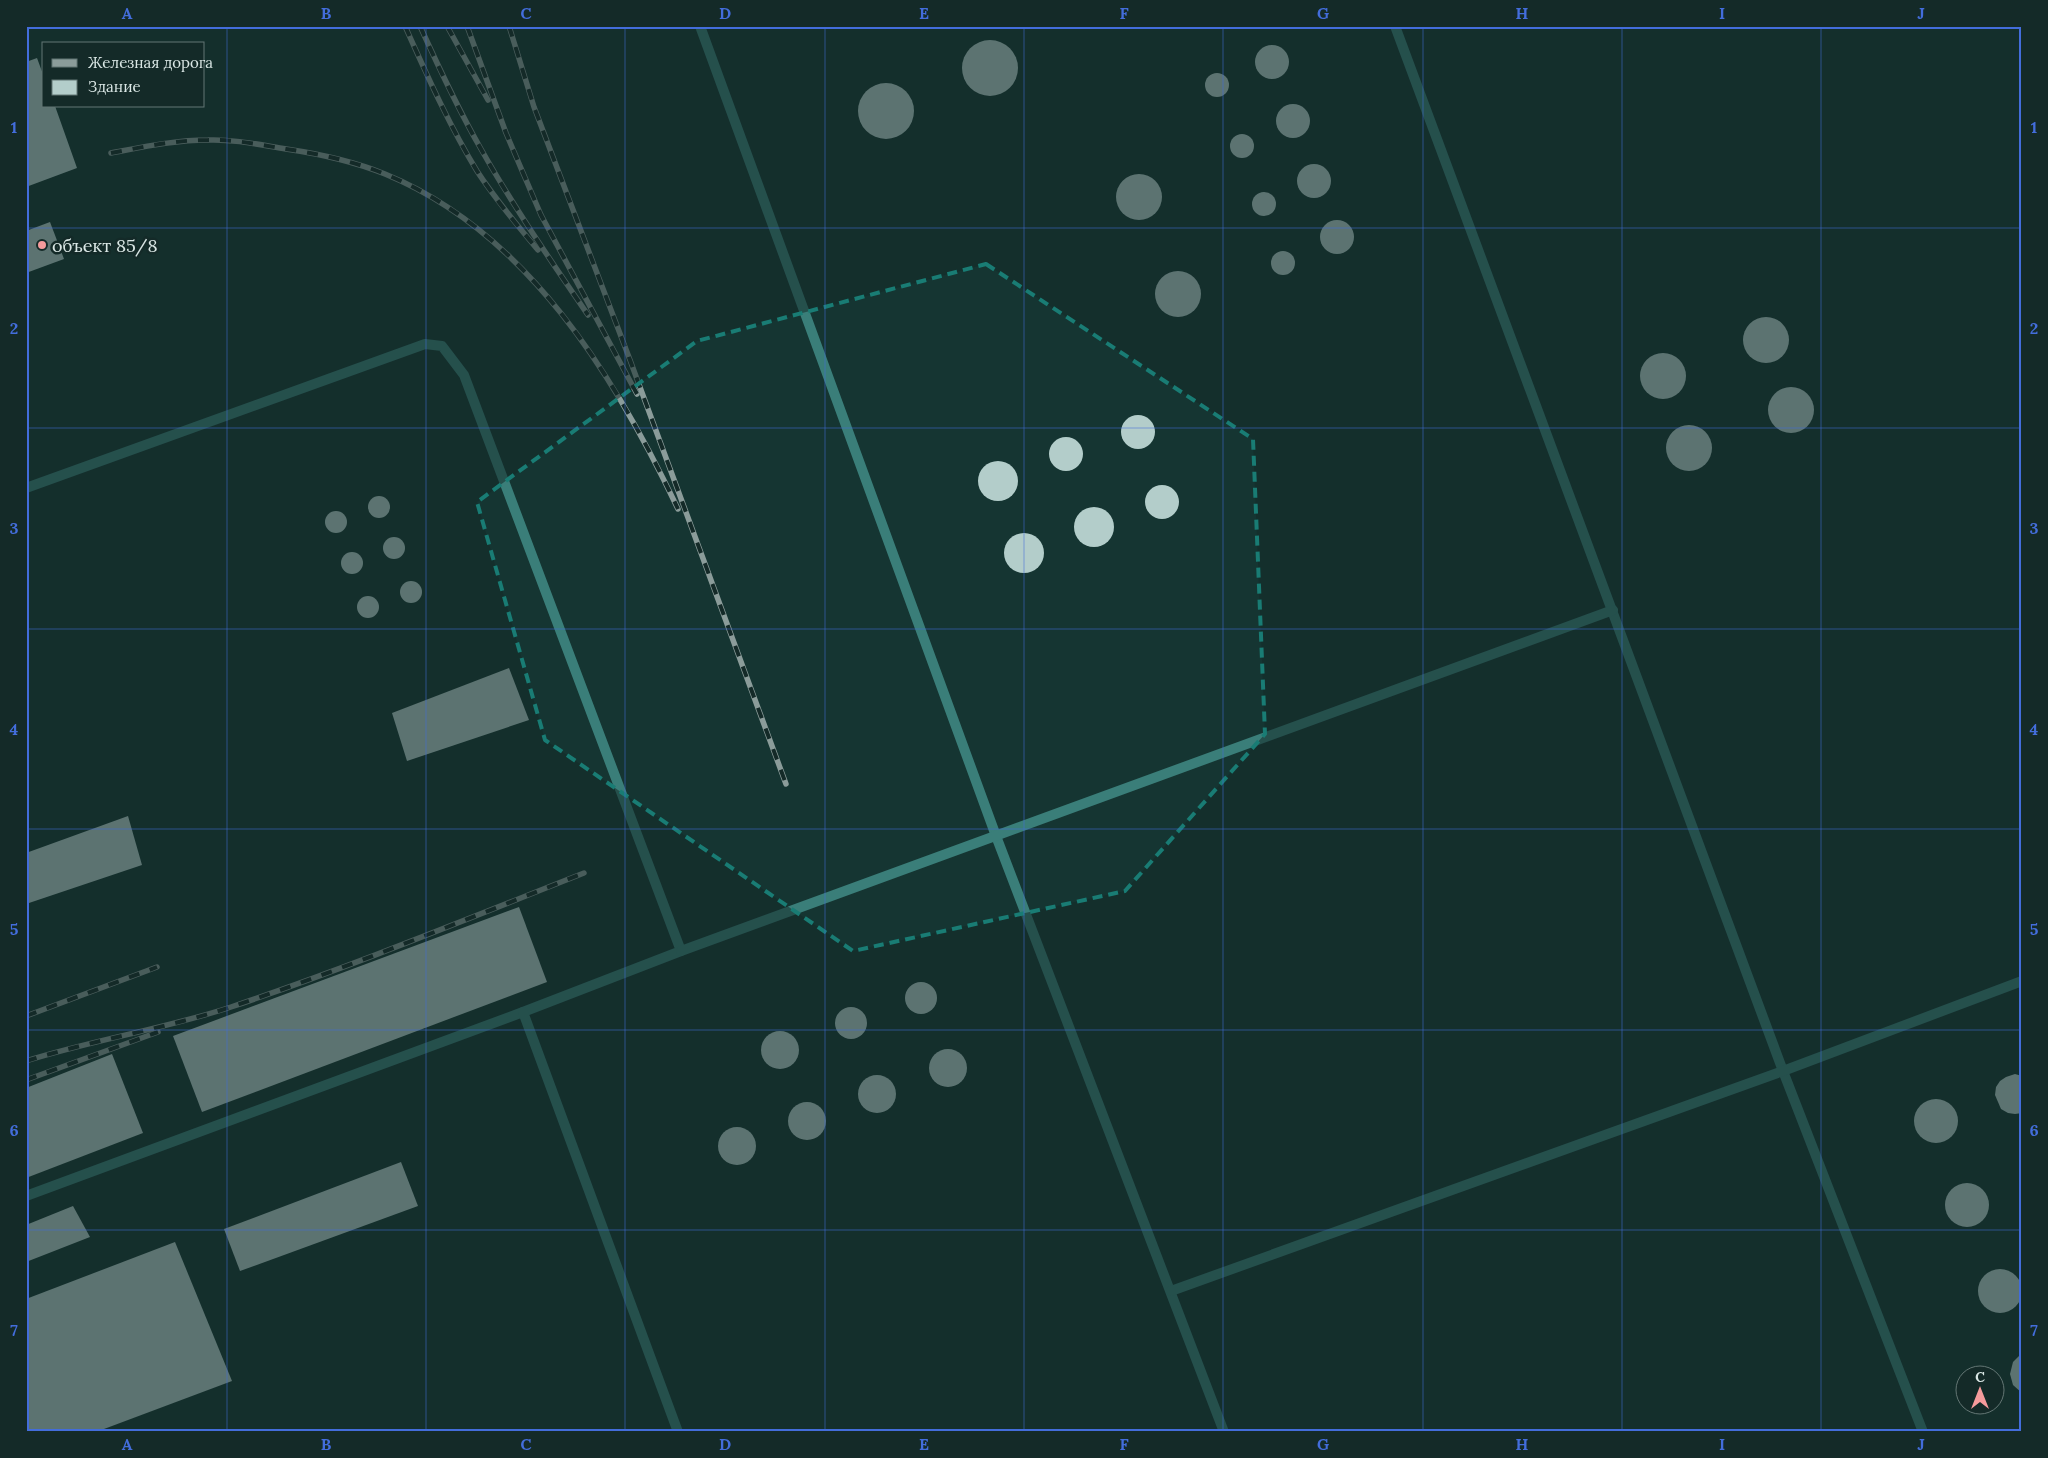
<svg xmlns="http://www.w3.org/2000/svg" width="2048" height="1458" font-family="Lora,serif">
	<rect width="100%" height="100%" fill="#142a28"/>
	<path fill="#153532" fill-rule="evenodd" d="M26,26H2022V1432H26ZM44,44H204V106H44ZM1966,1376H1996V1406H1966Z"/>
	<g fill="#b3cdca">
		<circle cx="990" cy="68" r="28"/>
		<circle cx="1272" cy="62" r="17"/>
		<polygon points="37,58 44,77 44,106 55,106 77,168 26,187 26,62"/>
		<circle cx="1217" cy="85" r="12"/>
		<circle cx="886" cy="111" r="28"/>
		<circle cx="1293" cy="121" r="17"/>
		<circle cx="1242" cy="146" r="12"/>
		<circle cx="1314" cy="181" r="17"/>
		<circle cx="1139" cy="197" r="23"/>
		<circle cx="1264" cy="204" r="12"/>
		<circle cx="1337" cy="237" r="17"/>
		<polygon points="50,222 64,259 26,273 26,231"/>
		<circle cx="1283" cy="263" r="12"/>
		<circle cx="1178" cy="294" r="23"/>
		<circle cx="1766" cy="340" r="23"/>
		<circle cx="1663" cy="376" r="23"/>
		<circle cx="1791" cy="410" r="23"/>
		<circle cx="1138" cy="432" r="17"/>
		<circle cx="1689" cy="448" r="23"/>
		<circle cx="1066" cy="454" r="17"/>
		<circle cx="998" cy="481" r="20"/>
		<circle cx="1162" cy="502" r="17"/>
		<circle cx="379" cy="507" r="11"/>
		<circle cx="1094" cy="527" r="20"/>
		<circle cx="336" cy="522" r="11"/>
		<circle cx="1024" cy="553" r="20"/>
		<circle cx="394" cy="548" r="11"/>
		<circle cx="352" cy="563" r="11"/>
		<circle cx="411" cy="592" r="11"/>
		<circle cx="368" cy="607" r="11"/>
		<polygon points="509,668 529,720 407,761 392,713"/>
		<polygon points="128,816 142,865 26,904 26,853"/>
		<polygon points="519,907 547,982 202,1112 173,1036"/>
		<circle cx="921" cy="998" r="16"/>
		<circle cx="851" cy="1023" r="16"/>
		<circle cx="780" cy="1050" r="19"/>
		<circle cx="948" cy="1068" r="19"/>
		<polygon points="112,1054 143,1133 26,1178 26,1088"/>
		<polygon points="2015,1074 2022,1076 2022,1113 2015,1114 2008,1113 2001,1109 1995,1095 1996,1087 2000,1081 2006,1077"/>
		<circle cx="877" cy="1094" r="19"/>
		<circle cx="1936" cy="1121" r="22"/>
		<circle cx="807" cy="1121" r="19"/>
		<circle cx="737" cy="1146" r="19"/>
		<polygon points="401,1162 418,1206 240,1271 224,1229"/>
		<circle cx="1967" cy="1205" r="22"/>
		<polygon points="73,1206 90,1237 26,1262 26,1225"/>
		<polygon points="175,1242 232,1381 96,1432 26,1432 26,1299"/>
		<circle cx="2000" cy="1291" r="22"/>
		<polygon points="2022,1353 2022,1393 2013,1385 2010,1374 2013,1362"/>
	</g>
	<g fill="none" stroke-linecap="round" stroke-linejoin="round">
		<g stroke="#3a7e79" stroke-width="10">
			<polyline points="700,26 996,836 1224,1432"/>
			<polyline points="1395,26 1783,1071 1923,1432"/>
			<polyline points="26,488 425,344 442,346 464,375 681,951 523,1012 26,1196"/>
			<polyline points="681,951 1613,610"/>
			<polyline points="523,1012 678,1432"/>
			<polyline points="1171,1291 1783,1071 2022,981"/>
		</g>
		<defs>
			<g id="rail">
				<path d="M405,26C427,75 449,125 477,171C495,199 517,225 538,250"/>
				<path d="M420,26C439,68 458,109 481,149C513,206 551,261 588,315"/>
				<polyline points="447,26 488,100"/>
				<polyline points="467,26 506,133 541,215 637,394"/>
				<polyline points="509,26 534,107 630,360 786,784"/>
				<path d="M111,153C143,147 175,140 208,140C234,139 261,145 286,149C320,154 353,161 385,174C527,232 615,376 678,509"/>
				<polyline points="26,1016 157,967"/>
				<path d="M26,1061C93,1040 164,1029 231,1007C350,967 467,919 584,873"/>
				<polyline points="26,1080 158,1032"/>
			</g>
		</defs>
		<use href="#rail" stroke="#8b9c9a" stroke-width="5.5"/>
		<use href="#rail" stroke="#142a28" stroke-width="4" stroke-dasharray="11" stroke-linecap="butt"/>
	</g>
	<path d="M0 0H2048V1458H0ZM986,264L1253,439L1265,734L1125,891L853,951L545,740L477,502L697,341Z" fill="#142a28" fill-opacity=".55" fill-rule="evenodd"/>
	<path fill="none" stroke="#197c74" stroke-width="4" stroke-dasharray="10 6" stroke-linejoin="round" d="M986,264L1253,439L1265,734L1125,891L853,951L545,740L477,502L697,341Z"/>
	<path fill="none" stroke="#436ddb" stroke-width="1" stroke-opacity="0.55" d="M227,26V1432M426,26V1432M625,26V1432M825,26V1432M1024,26V1432M1223,26V1432M1423,26V1432M1622,26V1432M1821,26V1432M26,228H2022M26,428H2022M26,629H2022M26,829H2022M26,1030H2022M26,1230H2022"/>
	<circle fill="#f59b9c" stroke="#142a28" stroke-width="2" cx="42" cy="245" r="5"/>
	<g text-anchor="middle" dominant-baseline="central" stroke-width="5" stroke-linejoin="round" paint-order="stroke">
		<g font-size="18" fill="#dae7e5" stroke="#142a28" text-anchor="start">
			<text x="52" y="245">объект 85/8</text>
		</g>
	</g>
	<rect width="2048" height="1458" fill="none" stroke="#142a28" stroke-width="55"/>
	<rect x="42" y="42" width="162" height="65" fill="#142a28" stroke="#637674"/>
	<rect x="52" y="59" width="25" height="8" fill="#8b9c9a" stroke="#637674"/>
	<text x="88" y="68" font-size="15" fill="#dae7e5">Железная дорога</text>
	<rect x="52" y="80" width="25" height="15" fill="#b3cdca" stroke="#637674"/>
	<text x="88" y="92" font-size="15" fill="#dae7e5">Здание</text>
	<g transform="translate(1980 1390)"><circle r="24" fill="#142a28" stroke="#637674"/>
	<path d="M0-4L9 19L0 12L-9 19Z" fill="#f59b9c"/>
	<text y="-8" font-size="14" font-weight="bold" text-anchor="middle" fill="#dae7e5">С</text>
	</g>
	<rect x="28" y="28" width="1992" height="1402" fill="none" stroke="#436ddb" stroke-width="2"/>
	<g font-size="16" text-anchor="middle" font-weight="bold" fill="#436ddb">
		<text x="127" y="19">A</text>
		<text x="326" y="19">B</text>
		<text x="526" y="19">C</text>
		<text x="725" y="19">D</text>
		<text x="924" y="19">E</text>
		<text x="1124" y="19">F</text>
		<text x="1323" y="19">G</text>
		<text x="1522" y="19">H</text>
		<text x="1722" y="19">I</text>
		<text x="1921" y="19">J</text>
		<text x="14" y="133">1</text>
		<text x="2034" y="133">1</text>
		<text x="14" y="334">2</text>
		<text x="2034" y="334">2</text>
		<text x="14" y="534">3</text>
		<text x="2034" y="534">3</text>
		<text x="14" y="735">4</text>
		<text x="2034" y="735">4</text>
		<text x="14" y="935">5</text>
		<text x="2034" y="935">5</text>
		<text x="14" y="1136">6</text>
		<text x="2034" y="1136">6</text>
		<text x="14" y="1336">7</text>
		<text x="2034" y="1336">7</text>
		<text x="127" y="1450">A</text>
		<text x="326" y="1450">B</text>
		<text x="526" y="1450">C</text>
		<text x="725" y="1450">D</text>
		<text x="924" y="1450">E</text>
		<text x="1124" y="1450">F</text>
		<text x="1323" y="1450">G</text>
		<text x="1522" y="1450">H</text>
		<text x="1722" y="1450">I</text>
		<text x="1921" y="1450">J</text>
	</g>
</svg>
